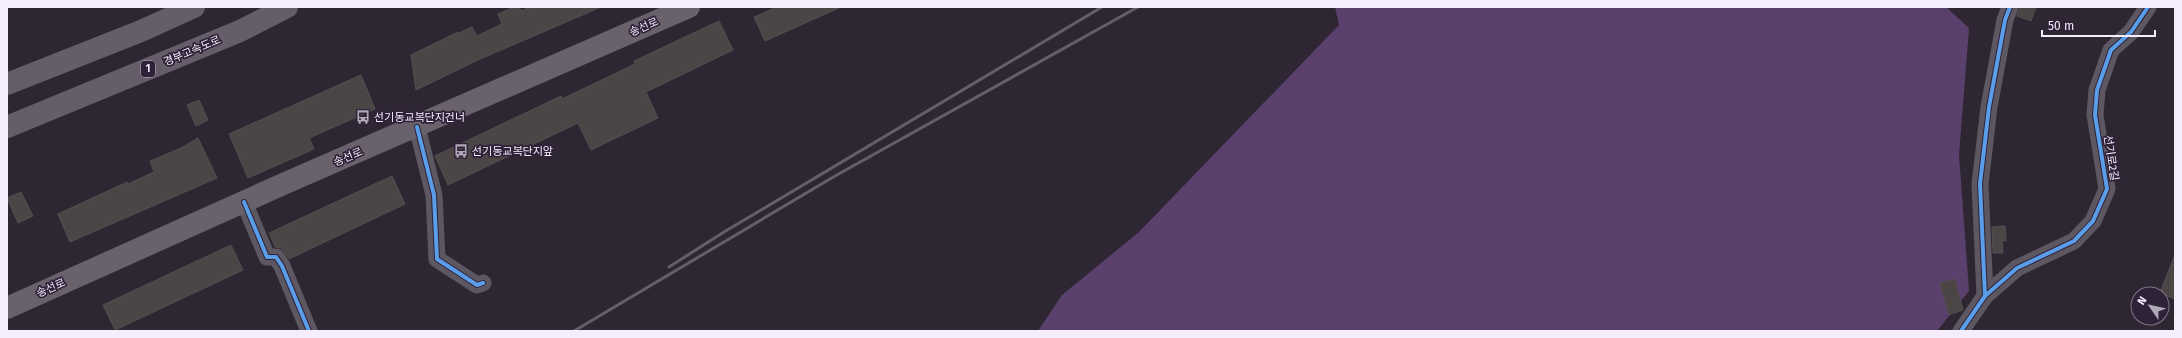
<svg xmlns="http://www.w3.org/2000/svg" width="2182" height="338" font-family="'Fira Sans','Noto Sans KR',sans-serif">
	<rect width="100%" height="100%" fill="#2e2733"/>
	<polygon fill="#5a406d" points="1335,7 1946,7 1969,28 1959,155 1969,291 1937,331 1038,331 1062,295 1139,232 1339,25"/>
	<g fill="#4b4546" stroke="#544e4f">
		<polygon points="514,7 519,7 521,11 530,7 601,7 478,60 416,90 411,55 458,32 459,33 472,27 477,36 502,24 498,14"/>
		<polygon points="777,7 841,7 765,41 754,17"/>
		<polygon points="2020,7 2036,7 2031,21 2017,16"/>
		<polygon points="719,21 733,50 646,92 658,118 591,150 578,123 448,185 435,156 561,96 562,99 635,64 634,61"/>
		<polygon points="361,75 375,109 309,138 314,149 248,178 229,134"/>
		<polygon points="199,100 208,120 196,126 187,105"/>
		<polygon points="198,138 217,178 70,242 58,214 127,182 128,184 154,172 150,161 181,148"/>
		<polygon points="392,176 405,204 289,259 281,248 275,247 269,233"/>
		<polygon points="21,192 33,216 18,223 7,198"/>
		<polygon points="2005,226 2006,241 2002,240 2003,253 1993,253 1992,227"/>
		<polygon points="231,245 243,270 115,330 103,305"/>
		<polygon points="2174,257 2175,257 2175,299 2160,293"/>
		<polygon points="1955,279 1963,310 1949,315 1940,283"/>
	</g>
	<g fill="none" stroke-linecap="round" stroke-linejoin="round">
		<g stroke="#5d5761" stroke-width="17">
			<polyline points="417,127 434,195 437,259 477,285 483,283"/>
			<polyline points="244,202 267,257 276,257 282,266 309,331"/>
			<polyline points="1985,296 1980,184 1989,107 2005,20 2010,7"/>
			<polyline points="1961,331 1985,296 2017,268 2074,241 2093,221 2107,189 2095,115 2097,90 2111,50 2131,32 2148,7"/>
		</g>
		<polyline stroke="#69626d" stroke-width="22" points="7,308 281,185 689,7"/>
		<g stroke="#655e6a" stroke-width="22">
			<polyline points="7,84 141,31 194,7"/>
			<polyline points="7,127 240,31 287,7"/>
		</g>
		<g stroke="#645e68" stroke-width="3">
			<polyline points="669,267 724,232 1102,7"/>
			<polyline points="574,331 835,176 1138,7"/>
		</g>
		<defs>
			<g id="cycleway">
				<polyline points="417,127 434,195 437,259 477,285 483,283"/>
				<polyline points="244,202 267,257 276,257 282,266 309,331"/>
				<polyline points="1985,296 1980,184 1989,107 2005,20 2010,7"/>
				<polyline points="1961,331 1985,296 2017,268 2074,241 2093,221 2107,189 2095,115 2097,90 2111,50 2131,32 2148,7"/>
			</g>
		</defs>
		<use href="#cycleway" stroke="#2f2238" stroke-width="6"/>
		<use href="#cycleway" stroke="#5a9eea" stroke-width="4"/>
	</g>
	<defs>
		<symbol id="bus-bare" viewBox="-9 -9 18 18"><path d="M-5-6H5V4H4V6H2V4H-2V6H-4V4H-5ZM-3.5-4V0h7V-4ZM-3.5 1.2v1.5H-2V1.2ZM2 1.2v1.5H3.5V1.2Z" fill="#afa8b6" stroke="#2f2238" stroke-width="2.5" paint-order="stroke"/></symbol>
	</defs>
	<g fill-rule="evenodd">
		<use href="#bus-bare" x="353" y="107" width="20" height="20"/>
		<use href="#bus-bare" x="451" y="141" width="20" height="20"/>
	</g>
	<g text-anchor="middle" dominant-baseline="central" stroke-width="3.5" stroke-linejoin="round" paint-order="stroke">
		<rect fill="#2f2238" stroke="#bab0c1" stroke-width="1" x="141" y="61" width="14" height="16" rx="3"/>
		<g font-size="10" font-weight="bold" fill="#f5edfc">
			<text x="148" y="69">1</text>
		</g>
		<g font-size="11" fill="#f5edfc" stroke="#2f2238">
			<text transform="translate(644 27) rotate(-24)">송선로</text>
			<text transform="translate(192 51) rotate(-23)">경부고속도로</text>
			<text transform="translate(348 157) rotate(-23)">송선로</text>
			<text transform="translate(2111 158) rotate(81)">선기로2길</text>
			<text transform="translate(51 288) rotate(-24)">송선로</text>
		</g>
		<g font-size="11" fill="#f5edfc" stroke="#2f2238" text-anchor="start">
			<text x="374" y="117">선기동교복단지건너</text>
			<text x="472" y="151">선기동교복단지앞</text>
		</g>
	</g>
	<rect width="2182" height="338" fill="none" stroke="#f5edfc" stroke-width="16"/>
	<g transform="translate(2150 306) rotate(304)"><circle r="19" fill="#2f2238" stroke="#7e7386"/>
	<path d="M0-3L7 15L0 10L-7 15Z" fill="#afa8b6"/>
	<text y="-6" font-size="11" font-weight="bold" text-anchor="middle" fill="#f5edfc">N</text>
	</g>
	<path d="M2042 30v6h113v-6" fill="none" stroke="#f5edfc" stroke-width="2"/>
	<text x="2048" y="30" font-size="12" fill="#f5edfc" stroke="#2f2238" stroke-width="3" paint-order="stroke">50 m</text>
</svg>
